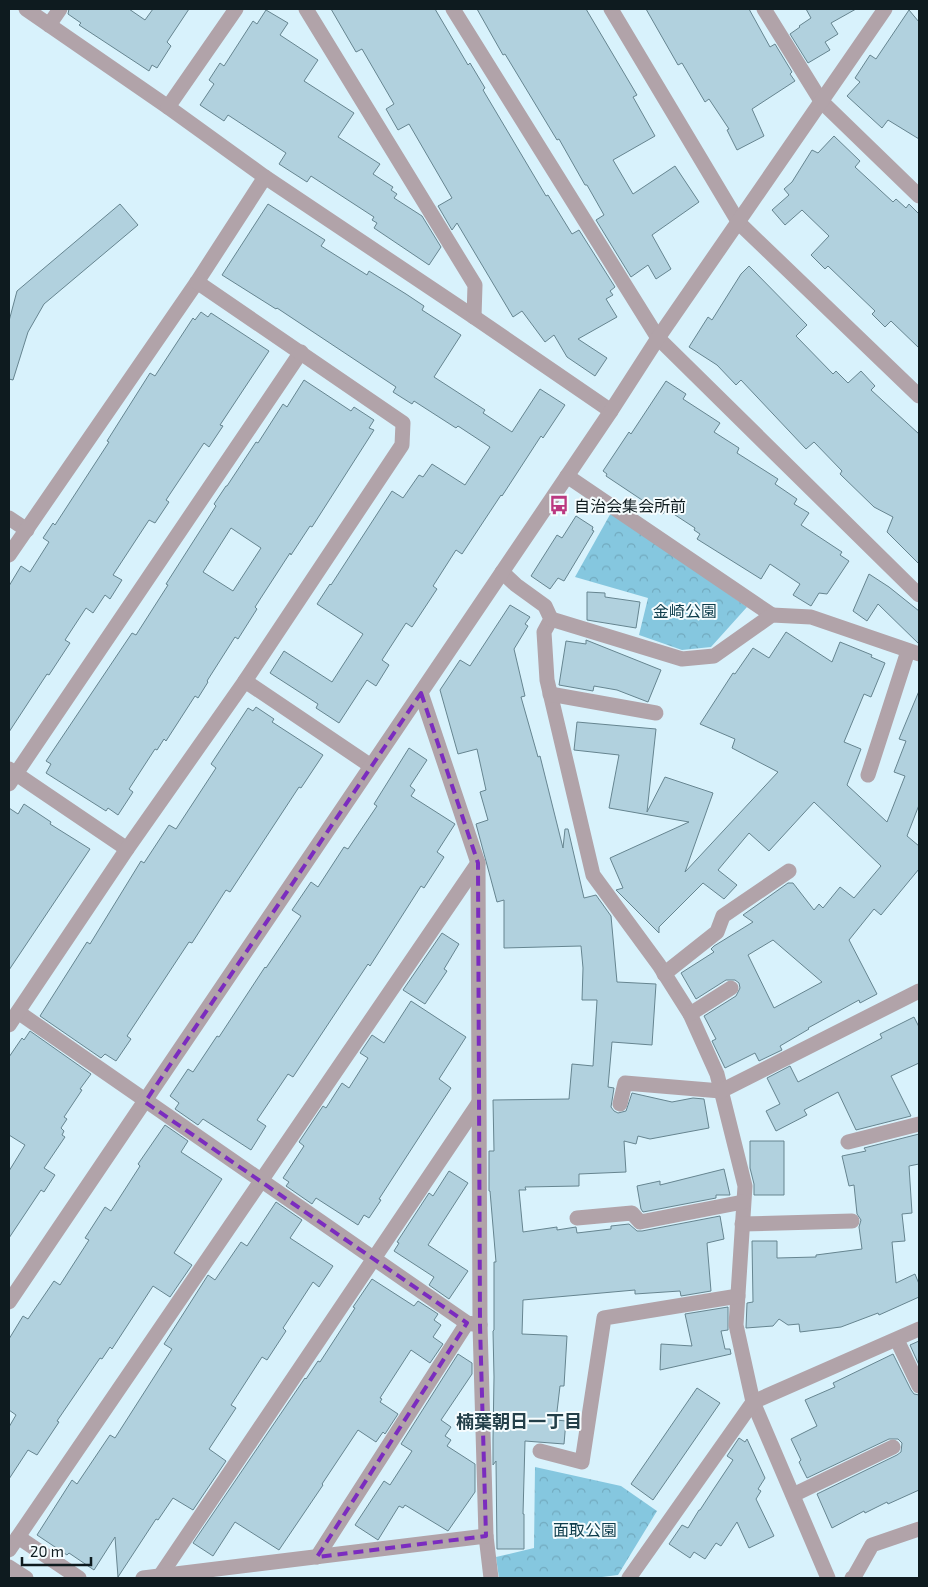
<svg xmlns="http://www.w3.org/2000/svg" width="928" height="1587" font-family="'Exo 2','Noto Sans JP',sans-serif">
	<defs>
		<pattern id="park-crowns" width="20" height="18" patternUnits="userSpaceOnUse" patternTransform="scale(1.25)"><rect width="20" height="18" fill="#85c7df"/><path d="M2 6a3 3 0 1 1 6 0M12 15a3 3 0 1 1 6 0" fill="none" stroke="#72aabf"/></pattern>
	</defs>
	<rect width="100%" height="100%" fill="#d8f2fc"/>
	<g fill="url(#park-crowns)">
		<polygon points="612,511 747,607 711,647 682,650 639,635 648,598 575,577"/>
		<polygon points="535,1467 621,1486 657,1511 618,1575 594,1578 499,1578 496,1557 534,1548"/>
	</g>
	<g fill="#b1d1de" stroke="#668590" fill-rule="evenodd">
		<polygon points="69,9 129,9 145,20 153,9 189,9 167,42 171,46 157,68 152,65 149,71 79,25 81,23 68,14"/>
		<polygon points="331,9 435,9 468,65 470,63 485,88 483,90 546,196 548,195 572,234 579,230 615,287 610,291 613,295 606,299 617,317 578,339 607,358 595,376 567,357 554,335 545,342 522,311 513,317 457,223 452,230 438,206 452,198 409,124 398,130 386,109 394,104 362,49 356,52"/>
		<polygon points="477,9 586,9 637,95 633,97 655,136 613,160 633,194 675,166 699,202 652,235 671,269 656,279 648,265 631,277 596,220 604,215 587,185 585,185 559,139 557,140 505,54 503,55"/>
		<polygon points="646,9 749,9 770,47 775,44 792,72 790,74 795,81 752,109 764,136 737,150 727,130 729,129 709,99 705,102 682,63 678,65"/>
		<polygon points="806,9 856,9 831,23 838,34 825,42 830,50 808,63 790,34 800,27 799,26 811,18"/>
		<polygon points="266,10 288,23 280,35 318,60 304,81 354,113 338,137 380,164 373,174 393,187 391,190 397,194 394,198 422,216 441,247 429,265 374,228 377,223 372,220 374,217 311,176 307,182 279,164 286,153 228,115 224,121 200,105 214,84 209,80 220,63 224,66 253,21 257,24"/>
		<polygon points="909,10 919,22 919,139 888,120 882,128 847,96 860,82 855,78 870,55 876,59"/>
		<polygon points="834,136 860,161 855,167 893,202 896,199 906,208 909,204 919,214 919,348 891,321 885,327 872,314 875,311 828,266 825,269 811,255 829,236 802,210 785,225 772,210 789,195 784,189 792,182 812,150 818,153"/>
		<polygon points="120,204 138,225 44,304 28,332 13,380 9,379 9,321 17,291"/>
		<polygon points="268,204 325,240 321,246 367,275 369,271 406,294 424,306 422,310 461,335 434,377 485,410 483,413 512,432 540,389 565,405 543,438 541,436 502,496 501,495 462,554 456,550 433,586 437,589 412,627 406,623 382,660 389,665 376,686 367,680 339,723 316,708 318,704 270,673 284,651 332,682 363,634 317,604 330,584 331,585 392,491 403,498 419,475 423,477 432,464 465,485 490,447 458,426 456,428 414,401 412,404 393,392 396,387 277,308 276,309 222,275"/>
		<polygon points="749,266 807,325 796,336 833,374 836,371 848,383 861,371 875,386 871,390 919,434 919,564 887,532 893,517 874,507 840,474 842,471 814,442 806,449 741,380 736,385 717,365 689,347 708,317 712,320 741,274"/>
		<polygon points="201,312 208,317 211,313 269,351 220,425 223,426 209,447 204,443 166,500 169,502 155,523 149,520 113,575 122,580 110,599 105,595 93,613 86,608 65,640 70,643 49,675 47,674 9,732 9,586 21,566 30,572 49,542 43,538 53,523 55,525 109,442 107,441 150,373 155,376 193,318 195,320"/>
		<path d="M304,380L351,411L354,407L374,420L369,428L374,430L312,527L310,526L291,555L290,553L255,607L257,609L238,639L235,637L207,681L208,682L198,698L195,696L166,741L164,739L157,750L155,749L129,789L133,792L118,815L108,808L106,811L46,773L51,764L46,761L132,633L136,635L168,585L166,584L216,506L214,504L226,486H227L256,442L258,443L283,404L287,407ZM231,528L261,548L233,591L203,572Z"/>
		<polygon points="666,381 686,394 683,399 720,423 714,432 739,448 737,453 778,479 775,484 797,499 794,504 809,513 801,525 842,552 840,555 849,561 827,594 819,593 811,606 793,595 800,584 770,564 761,579 697,539 700,534 694,530 695,528 666,509 663,514 606,476 607,474 603,471 629,432 631,434"/>
		<polygon points="576,516 593,527 592,530 594,531 564,581 558,578 550,589 531,576 557,535 562,538"/>
		<polygon points="869,574 889,587 919,611 919,644 878,604 867,621 853,611"/>
		<polygon points="587,592 605,593 605,597 640,602 636,628 587,620"/>
		<polygon points="510,605 530,617 525,624 528,626 514,649 525,696 521,697 538,757 540,756 563,848 565,829 568,829 584,898 596,895 611,916 617,982 656,984 652,1045 612,1042 608,1087 614,1088 611,1107 614,1111 618,1113 626,1111 632,1093 672,1102 693,1098 704,1099 709,1128 650,1139 638,1136 636,1144 624,1141 626,1172 579,1174 579,1186 525,1187 526,1190 519,1190 523,1232 557,1227 557,1230 576,1227 577,1233 611,1229 611,1226 629,1224 637,1231 642,1231 720,1216 724,1239 707,1243 711,1291 681,1296 680,1291 635,1294 635,1290 523,1300 522,1334 567,1336 564,1386 560,1386 556,1420 566,1421 564,1444 525,1441 523,1514 524,1514 524,1549 497,1549 496,1461 493,1465 493,1439 494,1377 493,1331 494,1330 494,1262 496,1262 490,1191 489,1191 489,1151 494,1151 493,1100 569,1099 572,1064 593,1066 597,1000 582,1000 583,968 581,946 504,948 504,900 497,902 476,824 488,820 480,792 486,790 477,749 458,754 440,690 460,660 470,666"/>
		<path d="M786,632L832,662L840,642L872,655L871,657L885,663L871,697L864,694L844,742L861,749L847,785L887,822L905,776L894,772L906,741L899,739L919,691V805L907,836L919,846V869L881,915L874,909L849,940L877,994L860,1003L859,1000L808,1028L809,1029L780,1046L782,1050L759,1061L755,1053L725,1068L712,1041L716,1039L704,1016L736,996L740,988L739,983L735,980H726L696,999L681,973L714,952L711,949L714,946L753,922L743,915L788,883H793L814,910L819,904L823,908L840,887L854,898L881,866L814,802L769,851L749,833L718,870L737,885L724,899L703,883L659,927V933L616,890L623,888L610,858L689,822L609,808L619,755L574,750L577,722L656,729L647,812L665,777L713,793L685,872L778,772L732,748L735,739L700,724L733,673L735,674L753,648L769,658ZM773,940L822,982L774,1008L748,955Z"/>
		<polygon points="586,640 661,670 648,702 617,690 594,686 593,691 559,685 566,641 586,644"/>
		<polygon points="256,707 274,719 272,722 323,755 301,788 299,787 230,892 226,890 192,943 189,942 127,1036 131,1039 116,1061 105,1054 101,1058 40,1016 87,942 90,944 141,861 144,863 169,825 176,829 216,768 211,764 248,708 253,711"/>
		<polygon points="409,748 427,760 410,786 415,790 411,796 455,824 437,852 444,857 424,888 421,886 370,966 368,964 293,1077 288,1074 257,1120 266,1126 251,1150 203,1119 198,1125 175,1109 179,1103 170,1096 188,1069 193,1072 217,1036 219,1037 265,967 266,968 301,916 292,910 311,882 318,887 344,847 348,849 377,806 374,804"/>
		<polygon points="24,804 51,822 50,824 90,849 9,970 9,808 18,814"/>
		<polygon points="442,933 459,944 444,969 447,971 425,1004 403,990"/>
		<polygon points="411,1001 466,1037 439,1079 451,1088 379,1199 381,1200 369,1218 364,1215 358,1225 316,1198 312,1204 286,1186 289,1182 283,1178 304,1146 299,1142 323,1106 326,1108 342,1083 349,1088 368,1058 360,1053 372,1035 384,1043"/>
		<polygon points="914,1017 919,1027 919,1063 891,1076 911,1116 856,1130 838,1092 804,1110 807,1115 776,1131 766,1111 780,1104 767,1078 790,1066 798,1082 882,1038 880,1034"/>
		<polygon points="30,1031 91,1074 80,1089 82,1090 64,1117 67,1119 61,1128 64,1131 62,1135 65,1137 44,1168 55,1175 44,1192 41,1190 9,1238 9,1171 25,1145 9,1135 9,1057 22,1038 24,1040"/>
		<polygon points="165,1125 188,1141 181,1152 222,1179 174,1253 192,1265 170,1297 153,1286 112,1349 110,1347 102,1359 100,1358 57,1421 59,1422 37,1455 28,1450 9,1479 9,1427 16,1415 9,1410 9,1339 23,1316 28,1319 54,1281 60,1285 89,1240 85,1238 105,1207 111,1211 140,1166 138,1164"/>
		<polygon points="919,1134 919,1164 909,1166 912,1213 902,1214 905,1241 892,1242 896,1283 915,1274 919,1284 919,1297 879,1315 878,1313 841,1327 800,1332 799,1324 788,1325 779,1319 773,1326 746,1328 747,1303 753,1302 752,1241 777,1241 777,1258 816,1257 816,1255 862,1249 859,1227 861,1220 857,1214 854,1185 849,1186 842,1156 866,1151 864,1148"/>
		<polygon points="750,1141 784,1141 784,1195 754,1195 754,1184 750,1168"/>
		<polygon points="724,1169 730,1195 716,1195 716,1198 643,1212 641,1209 637,1186 660,1181 660,1185"/>
		<polygon points="449,1171 468,1183 428,1245 468,1271 449,1299 429,1285 434,1277 394,1251 399,1243 397,1242 429,1193 433,1196"/>
		<polygon points="276,1202 302,1220 290,1238 333,1266 319,1287 313,1282 283,1328 286,1331 267,1360 262,1357 231,1405 236,1408 209,1449 226,1461 193,1510 173,1498 158,1520 156,1519 118,1577 115,1537 94,1570 69,1553 67,1555 37,1535 72,1480 77,1484 110,1435 115,1438 172,1349 164,1344 208,1275 215,1280 241,1242 247,1246"/>
		<polygon points="372,1279 414,1306 418,1301 438,1314 434,1320 441,1325 433,1337 443,1344 430,1363 411,1350 380,1398 382,1399 380,1402 398,1414 385,1434 383,1432 376,1442 358,1430 322,1484 323,1485 279,1550 235,1522 213,1556 193,1543 305,1378 306,1379 318,1361 320,1362 355,1308 353,1307"/>
		<polygon points="728,1307 728,1330 721,1331 725,1349 730,1349 731,1354 660,1370 661,1344 692,1346 685,1314"/>
		<polygon points="919,1341 919,1365 910,1345"/>
		<polygon points="458,1354 472,1363 472,1374 441,1420 451,1427 445,1436 451,1440 447,1446 475,1464 475,1492 448,1531 405,1505 403,1508 399,1506 378,1540 355,1525 384,1481 390,1485 412,1451 401,1444"/>
		<polygon points="893,1354 911,1390 914,1394 919,1395 919,1490 888,1504 887,1502 865,1513 864,1511 832,1528 817,1494 897,1455 901,1452 902,1443 898,1439 889,1439 807,1478 799,1462 801,1460 791,1439 817,1426 805,1400 835,1387 833,1383"/>
		<polygon points="697,1388 720,1403 653,1500 631,1484"/>
		<polygon points="739,1438 745,1442 747,1439 765,1478 758,1489 761,1491 756,1499 774,1536 749,1548 737,1522 721,1546 716,1543 705,1559 694,1552 690,1558 669,1544 682,1525 688,1528 699,1510 700,1510 713,1490 733,1460 727,1456"/>
	</g>
	<g fill="none" stroke-linecap="round" stroke-linejoin="round">
		<g stroke="#b1a3a9" stroke-width="15">
			<polyline points="26,9 168,107 265,177 474,317 611,411"/>
			<polyline points="306,9 475,285 474,317"/>
			<polyline points="453,9 658,338 919,595"/>
			<polyline points="611,9 739,223 919,396"/>
			<polyline points="764,9 821,101 919,196"/>
			<polyline points="49,25 60,9"/>
			<polyline points="168,107 236,9"/>
			<polyline points="567,476 772,615"/>
			<polyline points="9,518 27,530"/>
			<polyline points="9,555 197,282 265,177"/>
			<polyline points="502,572 516,585 545,606 551,619 544,632 547,680 593,875 659,965 690,1014 717,1074 745,1186 736,1325 753,1402 828,1578"/>
			<polyline points="551,619 682,659 714,656 772,615 811,617 919,654"/>
			<polyline points="245,681 371,766"/>
			<polyline points="421,693 478,863 480,1325 486,1536 491,1578"/>
			<polyline points="550,694 656,713"/>
			<polyline points="9,769 127,849"/>
			<polyline points="868,775 908,651"/>
			<polyline points="9,784 301,352"/>
			<polyline points="664,974 717,932 723,916 789,871"/>
			<polyline points="18,1012 467,1323 480,1325"/>
			<polyline points="690,1014 731,988"/>
			<polyline points="9,1025 127,849 245,681 402,445 403,423 197,282"/>
			<polyline points="620,1104 625,1083 721,1091 919,991"/>
			<polyline points="848,1142 919,1124"/>
			<polyline points="577,1218 632,1213 640,1222 743,1202"/>
			<polyline points="742,1224 852,1221"/>
			<polyline points="9,1302 611,411 658,338 885,9"/>
			<polyline points="897,1340 919,1386"/>
			<polyline points="540,1451 582,1462 604,1318 738,1296"/>
			<polyline points="793,1495 893,1447"/>
			<polyline points="18,1537 79,1578"/>
			<polyline points="9,1550 478,863"/>
			<polyline points="317,1557 467,1323"/>
			<polyline points="9,1567 26,1578"/>
			<polyline points="160,1576 478,1104"/>
			<polyline points="143,1578 486,1536"/>
			<polyline points="629,1578 753,1402 919,1329"/>
			<polyline points="852,1578 854,1577 872,1545 919,1529"/>
		</g>
	</g>
	<path fill="none" stroke="#7b2cbf" stroke-width="4" stroke-dasharray="10 6" stroke-linejoin="round" d="M421,693L478,863L480,1325L486,1536L317,1557L467,1323L145,1102Z"/>
	<defs>
		<symbol id="bus-bare" viewBox="-9 -9 18 18"><path d="M-5-6H5V4H4V6H2V4H-2V6H-4V4H-5ZM-3.5-4V0h7V-4ZM-3.5 1.2v1.5H-2V1.2ZM2 1.2v1.5H3.5V1.2Z" fill="#bb3880" stroke="#f5fcfe" stroke-width="2.5" paint-order="stroke"/></symbol>
	</defs>
	<g fill-rule="evenodd">
		<use href="#bus-bare" x="545" y="491" width="28" height="28"/>
	</g>
	<g text-anchor="middle" dominant-baseline="central" stroke-width="4" stroke-linejoin="round" paint-order="stroke">
		<g font-size="16" fill="#0e1b1f" stroke="#f5fcfe" text-anchor="start">
			<text x="574" y="505">自治会集会所前</text>
		</g>
		<g font-size="16" fill="#0e3d4c" stroke="#f5fcfe">
			<text x="685" y="610">金崎公園</text>
			<text x="585" y="1529">面取公園</text>
		</g>
		<g font-size="18" font-weight="bold" fill="#233f49" stroke="#f5fcfe">
			<text x="519" y="1421">楠葉朝日一丁目</text>
		</g>
	</g>
	<rect width="928" height="1587" fill="none" stroke="#0e1b1f" stroke-width="20"/>
	<path d="M22 1557v8h69v-8" fill="none" stroke="#0e1b1f" stroke-width="2.5"/>
	<text x="30" y="1557" font-size="15" fill="#0e1b1f" stroke="#f5fcfe" stroke-width="4" paint-order="stroke">20 m</text>
</svg>
